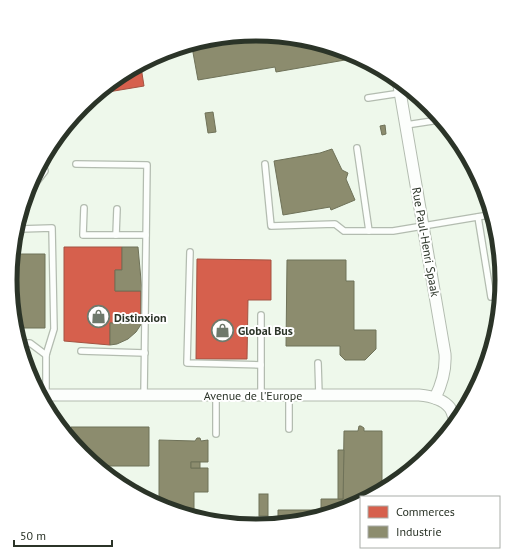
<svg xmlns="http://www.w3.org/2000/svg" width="512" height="560" font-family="'PT Sans',sans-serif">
	<rect width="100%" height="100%" fill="#eef8eb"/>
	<g fill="#d6604d" stroke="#a35342">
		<polygon points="141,67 144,86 102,93"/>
		<polygon points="64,247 122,247 122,270 115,270 115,291 141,291 141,323 110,323 110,345 64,341"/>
		<polygon points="197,259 271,260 271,300 248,300 247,359 196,359"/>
	</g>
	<g fill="#8c8c6e" stroke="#6f7259">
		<polygon points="256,34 344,51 345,60 276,72 275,67 198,80 192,47"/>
		<polygon points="213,112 216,132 208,133 205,113"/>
		<polygon points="385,125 386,134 382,135 380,126"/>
		<polygon points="332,149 342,170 348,173 346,179 355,200 331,210 330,207 283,215 274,161 320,153"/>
		<polygon points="122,247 138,247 142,291 142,323 136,332 128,339 117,344 110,345 110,323 141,323 141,291 115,291 115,270 122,270"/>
		<polygon points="15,254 45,254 45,328 20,328 10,280"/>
		<polygon points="287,260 346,260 346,281 354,281 354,330 376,330 376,349 365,360 345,360 340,355 340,346 286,346"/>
		<polygon points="359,426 361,426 364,428 364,431 382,431 382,486 365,497 361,497 361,500 350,507 278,522 278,510 321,510 321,499 343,499 344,431 358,431"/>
		<polygon points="71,427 149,427 149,466 100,466 82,454 71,437"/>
		<polygon points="197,438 200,438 201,441 208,440 208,462 191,462 191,468 208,468 208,492 194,492 194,512 200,512 200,515 162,507 159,505 159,440 195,441"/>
		<polygon points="338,450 344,450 343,499 338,499"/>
		<rect x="191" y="462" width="9" height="6"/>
		<rect x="259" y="494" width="9" height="22"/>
	</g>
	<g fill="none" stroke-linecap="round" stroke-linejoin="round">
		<defs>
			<g id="lane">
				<polyline points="368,98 401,93"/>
				<polyline points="406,125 439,120"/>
				<polyline points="357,148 369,231"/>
				<polyline points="76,164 147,165 144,395"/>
				<polyline points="265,164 271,226 335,224 344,231 393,231 489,215"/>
				<polyline points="29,185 35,184 45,171 43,164"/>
				<polyline points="483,185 483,188"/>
				<polyline points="84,208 83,235 146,235"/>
				<polyline points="478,217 491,297 499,294"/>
				<polyline points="20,229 52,228 54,329 46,355 46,395"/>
				<polyline points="116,235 117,209"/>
				<polyline points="190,252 187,363 261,365"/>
				<polyline points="22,343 30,343 46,355"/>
				<polyline points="81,351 145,353"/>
				<polyline points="318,363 319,395"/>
				<polyline points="216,395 216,434"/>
				<polyline points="261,395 261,315"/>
				<polyline points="289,429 289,395"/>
			</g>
			<g id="street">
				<path d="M399,86L445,354C446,370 442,384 435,398"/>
				<path d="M43,395H419C430,396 443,399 450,408C452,411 453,415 454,418"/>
			</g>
		</defs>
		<use href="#lane" stroke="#b3bcb0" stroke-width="8"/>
		<use href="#street" stroke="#b3bcb0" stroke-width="13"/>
		<use href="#lane" stroke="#fcfefc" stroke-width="5.5"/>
		<use href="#street" stroke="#fcfefc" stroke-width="11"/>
	</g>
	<defs>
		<symbol id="shop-ring" viewBox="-11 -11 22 22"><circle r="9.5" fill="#fff" stroke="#6f796c" stroke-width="1.5"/><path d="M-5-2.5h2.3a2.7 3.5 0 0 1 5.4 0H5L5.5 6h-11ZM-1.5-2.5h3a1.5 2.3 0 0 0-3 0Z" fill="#6f796c"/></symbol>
	</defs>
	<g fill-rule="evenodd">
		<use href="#shop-ring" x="86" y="304" width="25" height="25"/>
		<use href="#shop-ring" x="210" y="318" width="25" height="25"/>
	</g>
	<g text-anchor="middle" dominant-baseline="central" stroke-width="4" stroke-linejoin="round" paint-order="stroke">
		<g font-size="12" fill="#2b3428" stroke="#fff">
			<text transform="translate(426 242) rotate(80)">Rue Paul-Henri Spaak</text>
			<text x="253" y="395">Avenue de l'Europe</text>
		</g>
		<g font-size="12" font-weight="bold" fill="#2b3428" stroke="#fff" text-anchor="start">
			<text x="114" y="317">Distinxion</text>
			<text x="238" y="330">Global Bus</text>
		</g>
	</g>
	<path d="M0 0H512V560H0ZM17 280a239 239 0 1 1 478 0a239 239 0 1 1-478 0Z" fill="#fff" fill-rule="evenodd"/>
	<path fill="none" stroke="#2b3428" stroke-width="5" d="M17 280a239 239 0 1 1 478 0a239 239 0 1 1-478 0Z"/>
	<rect x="360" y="496" width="140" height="52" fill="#ffffff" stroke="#aaaea9"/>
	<rect x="368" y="506" width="20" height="12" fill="#d6604d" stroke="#aaaea9"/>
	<text x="396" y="516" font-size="12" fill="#2b3428">Commerces</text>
	<rect x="368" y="526" width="20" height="12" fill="#8c8c6e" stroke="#aaaea9"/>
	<text x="396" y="536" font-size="12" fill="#2b3428">Industrie</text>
	<path d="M14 540v6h98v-6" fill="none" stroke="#2b3428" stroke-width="2"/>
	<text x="20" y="540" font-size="12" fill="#2b3428" stroke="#ffffff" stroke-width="3" paint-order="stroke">50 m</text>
</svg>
